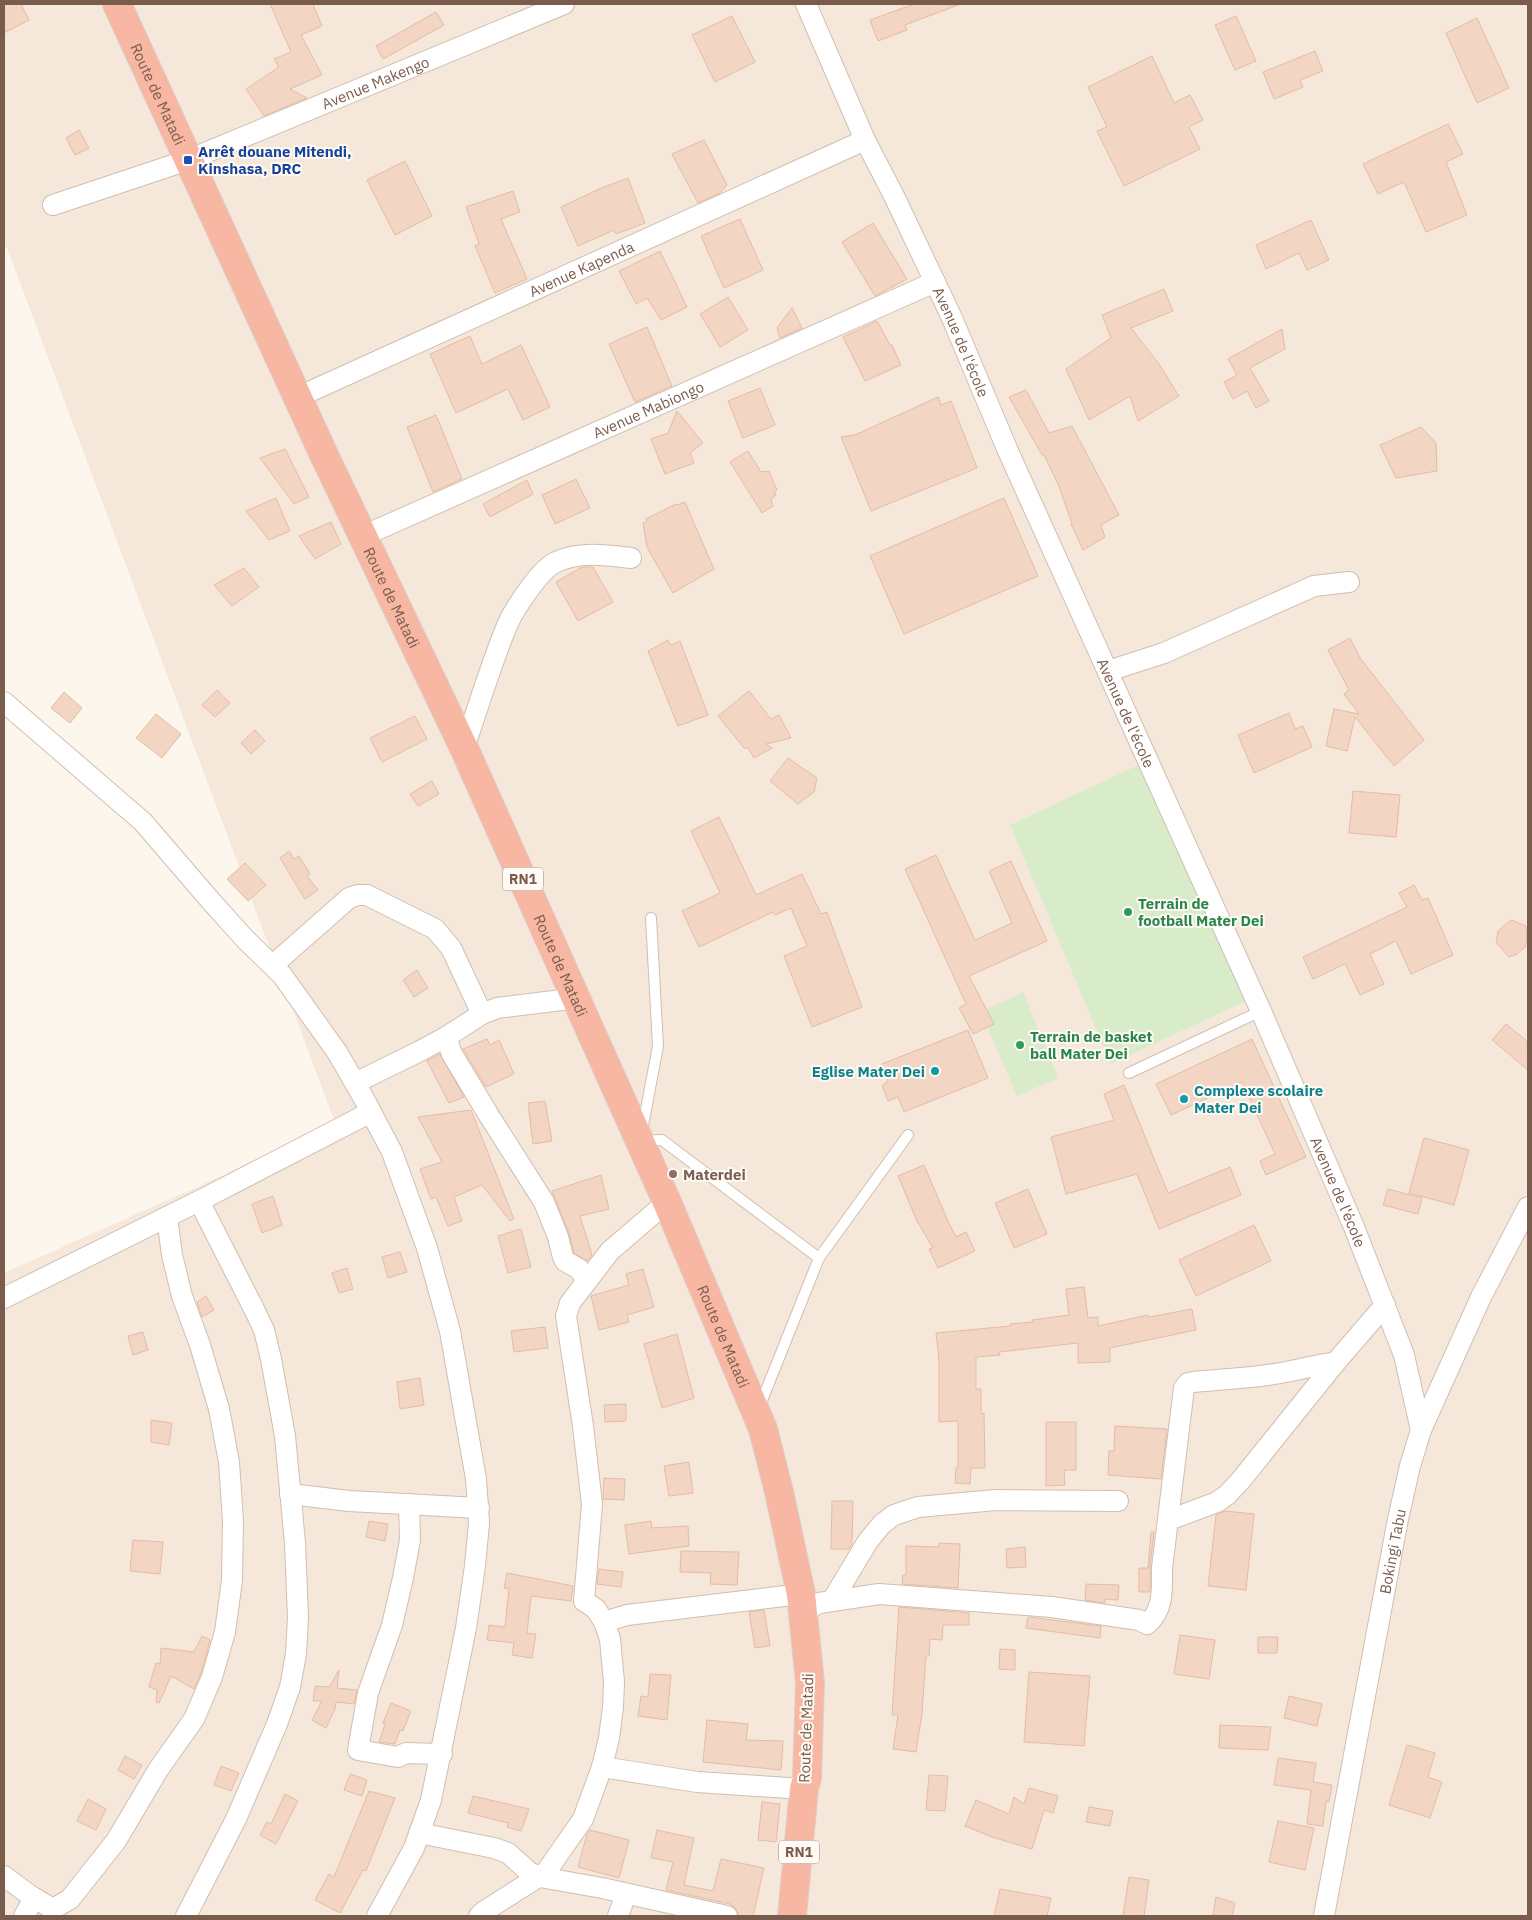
<svg xmlns="http://www.w3.org/2000/svg" width="1532" height="1920" font-family="'IBM Plex Sans',sans-serif">
	<rect width="100%" height="100%" fill="#fdf6ec"/>
	<polygon fill="#f5e8da" points="4,4 1528,4 1528,1916 4,1916 4,1273 336,1125 7,248 4,247"/>
	<g fill="#d8ecc9">
		<polygon points="1143,763 1248,1000 1111,1064 1010,825"/>
		<polygon points="1023,992 1058,1078 1017,1096 981,1012"/>
	</g>
	<g fill="#f3d5c3" stroke="#e6bba3">
		<polygon points="4,4 21,4 29,20 4,33"/>
		<polygon points="270,4 313,4 322,26 301,35 322,75 290,89 307,98 264,116 246,89 279,67 274,59 291,52"/>
		<polygon points="914,4 958,5 905,25 907,30 878,41 870,20"/>
		<polygon points="436,12 444,25 383,59 376,46"/>
		<polygon points="732,16 755,62 715,82 692,35"/>
		<polygon points="1236,16 1256,61 1235,70 1215,25"/>
		<polygon points="1477,18 1509,88 1477,103 1446,33"/>
		<polygon points="1315,51 1323,71 1300,80 1303,87 1274,99 1263,72"/>
		<polygon points="1152,56 1174,103 1190,95 1203,120 1189,127 1200,149 1124,186 1097,131 1107,127 1088,87"/>
		<polygon points="1448,124 1463,154 1446,162 1467,215 1426,232 1404,182 1378,194 1363,164"/>
		<polygon points="79,130 89,148 75,155 66,138"/>
		<polygon points="704,140 727,185 720,193 698,203 672,154"/>
		<polygon points="405,161 432,216 395,235 367,180"/>
		<polygon points="628,178 645,223 616,234 614,230 578,246 561,207 599,189"/>
		<polygon points="513,191 520,212 501,219 527,279 495,293 475,246 479,244 466,207"/>
		<polygon points="740,219 763,270 724,288 701,236"/>
		<polygon points="1311,220 1329,260 1307,270 1299,253 1266,269 1256,245"/>
		<polygon points="873,223 907,279 875,296 842,242"/>
		<polygon points="660,251 687,307 661,320 647,298 636,304 619,271"/>
		<polygon points="1164,289 1173,311 1131,328 1159,364 1179,396 1138,421 1130,396 1089,420 1066,369 1111,338 1102,315"/>
		<polygon points="728,297 748,330 720,347 700,314"/>
		<polygon points="792,308 802,328 780,338 777,328"/>
		<polygon points="877,321 890,345 892,345 901,365 865,381 843,337"/>
		<polygon points="647,327 672,386 635,402 609,344"/>
		<polygon points="1282,329 1285,349 1250,368 1269,401 1256,408 1247,391 1233,399 1224,382 1237,375 1228,359"/>
		<polygon points="470,336 482,364 521,345 550,407 523,420 508,389 456,413 430,354"/>
		<polygon points="760,388 775,425 743,438 728,401"/>
		<polygon points="1026,390 1049,433 1072,426 1119,515 1101,525 1105,537 1083,550 1071,524 1072,523 1058,484 1044,455 1042,455 1009,397"/>
		<polygon points="938,397 941,405 951,401 977,468 871,511 841,437 855,435"/>
		<polygon points="677,411 703,443 690,453 694,463 665,474 651,439 668,433"/>
		<polygon points="436,415 462,479 433,492 407,427"/>
		<polygon points="1421,427 1436,443 1437,471 1396,478 1380,445"/>
		<polygon points="285,449 309,497 294,504 260,458"/>
		<polygon points="748,451 761,472 769,471 777,490 774,492 776,495 771,499 773,506 762,513 730,462"/>
		<polygon points="576,479 590,508 555,524 542,495"/>
		<polygon points="527,480 533,494 490,517 483,504"/>
		<polygon points="276,498 290,531 269,540 246,511"/>
		<polygon points="1004,498 1038,576 904,634 870,556"/>
		<polygon points="685,502 714,569 673,593 647,547 643,523 647,521 646,519 676,504 677,505"/>
		<polygon points="331,522 341,544 315,559 299,536"/>
		<polygon points="582,567 593,567 613,602 578,621 556,582"/>
		<polygon points="244,568 259,587 232,606 214,585"/>
		<polygon points="1350,638 1360,658 1424,740 1394,766 1355,717 1347,751 1326,746 1334,709 1359,714 1344,694 1349,690 1328,650"/>
		<polygon points="668,640 671,645 680,641 708,715 678,726 648,651"/>
		<polygon points="217,690 230,703 215,717 202,705"/>
		<polygon points="749,691 771,719 779,715 791,738 766,744 772,748 754,758 748,748 744,748 718,716"/>
		<polygon points="64,692 82,708 70,723 51,708"/>
		<polygon points="1289,713 1295,729 1303,726 1312,747 1254,773 1238,735"/>
		<polygon points="156,714 181,734 162,758 136,738"/>
		<polygon points="415,716 427,739 382,762 370,738"/>
		<polygon points="255,730 265,741 251,754 241,743"/>
		<polygon points="788,758 817,778 814,792 798,804 770,781"/>
		<polygon points="432,781 439,794 418,806 410,794"/>
		<polygon points="1353,791 1400,795 1396,837 1349,833"/>
		<polygon points="719,817 756,895 802,874 821,914 827,912 862,1007 812,1027 784,956 807,946 791,908 775,915 773,912 699,947 682,911 720,893 691,831"/>
		<polygon points="289,851 294,859 299,856 310,874 307,876 318,890 305,899 280,858"/>
		<polygon points="936,855 975,940 1012,923 989,871 1011,861 1047,941 969,976 994,1024 973,1034 959,1008 966,1004 905,869"/>
		<polygon points="245,863 266,885 248,901 227,879"/>
		<polygon points="1414,885 1422,900 1428,898 1453,955 1411,974 1396,941 1370,954 1384,984 1360,995 1345,964 1313,979 1303,957 1407,907 1399,893"/>
		<polygon points="1511,920 1526,926 1527,937 1526,946 1517,954 1509,957 1496,942 1498,931"/>
		<polygon points="417,970 428,988 414,997 403,980"/>
		<polygon points="1506,1024 1528,1042 1528,1070 1492,1040"/>
		<polygon points="968,1030 988,1078 904,1112 898,1097 888,1101 882,1086 888,1081 882,1064"/>
		<polygon points="487,1039 490,1045 499,1040 514,1074 486,1087 463,1049"/>
		<polygon points="1252,1039 1306,1157 1266,1175 1260,1161 1275,1154 1242,1082 1171,1115 1156,1084"/>
		<polygon points="440,1054 464,1097 449,1103 427,1061"/>
		<polygon points="1124,1085 1168,1193 1230,1167 1241,1195 1159,1229 1137,1174 1066,1194 1051,1137 1114,1120 1104,1094"/>
		<polygon points="545,1101 552,1141 533,1144 528,1103"/>
		<polygon points="471,1110 514,1219 510,1221 482,1185 454,1197 462,1221 448,1226 436,1197 431,1199 420,1169 442,1162 418,1117"/>
		<polygon points="1424,1138 1469,1150 1454,1205 1409,1193"/>
		<polygon points="924,1165 947,1219 956,1237 966,1232 975,1251 938,1268 929,1249 933,1248 917,1221 898,1176"/>
		<polygon points="601,1175 609,1209 580,1216 592,1255 587,1261 574,1253 569,1233 552,1191"/>
		<polygon points="1028,1189 1047,1234 1014,1248 995,1203"/>
		<polygon points="1388,1189 1422,1198 1418,1214 1383,1205"/>
		<polygon points="273,1196 282,1225 262,1233 252,1204"/>
		<polygon points="1254,1225 1271,1261 1196,1296 1179,1260"/>
		<polygon points="521,1229 531,1267 508,1273 498,1236"/>
		<polygon points="400,1252 407,1272 388,1278 382,1257"/>
		<polygon points="347,1268 353,1289 339,1293 332,1273"/>
		<polygon points="643,1269 654,1307 627,1315 629,1322 599,1330 591,1296 629,1285 626,1274"/>
		<polygon points="1084,1287 1088,1318 1098,1317 1098,1326 1148,1315 1149,1317 1192,1309 1196,1330 1110,1348 1110,1362 1078,1363 1078,1343 999,1352 1000,1355 976,1357 976,1389 981,1389 981,1414 984,1413 985,1468 971,1468 970,1484 955,1483 956,1468 958,1468 958,1421 939,1422 939,1360 936,1333 1010,1326 1010,1324 1033,1322 1032,1320 1069,1315 1066,1289"/>
		<polygon points="206,1296 214,1310 202,1317 197,1302"/>
		<polygon points="545,1327 548,1348 514,1352 511,1331"/>
		<polygon points="143,1332 148,1350 133,1355 128,1336"/>
		<polygon points="677,1334 694,1398 662,1408 644,1344"/>
		<polygon points="420,1378 424,1405 400,1409 397,1382"/>
		<polygon points="626,1404 626,1421 605,1422 604,1405"/>
		<polygon points="151,1420 172,1423 169,1445 151,1442"/>
		<polygon points="1046,1422 1076,1422 1076,1470 1064,1470 1065,1485 1046,1486"/>
		<polygon points="1115,1426 1167,1429 1161,1479 1108,1475 1109,1451 1114,1451"/>
		<polygon points="689,1462 693,1493 669,1496 664,1466"/>
		<polygon points="604,1478 625,1479 624,1500 603,1499"/>
		<polygon points="832,1501 853,1501 852,1544 849,1549 831,1549"/>
		<polygon points="1225,1511 1254,1514 1246,1590 1208,1586 1216,1515"/>
		<polygon points="369,1521 388,1524 385,1541 366,1537"/>
		<polygon points="651,1521 652,1528 688,1526 689,1546 629,1554 625,1525"/>
		<polygon points="1151,1532 1154,1532 1150,1567 1150,1592 1139,1592 1139,1568 1148,1568"/>
		<polygon points="133,1540 163,1542 160,1574 130,1571"/>
		<polygon points="939,1543 960,1544 958,1588 902,1584 903,1575 906,1575 906,1546 939,1547"/>
		<polygon points="1025,1547 1026,1567 1007,1568 1006,1549"/>
		<polygon points="681,1551 739,1552 737,1585 710,1584 711,1573 680,1572"/>
		<polygon points="599,1569 623,1572 621,1587 597,1584"/>
		<polygon points="507,1573 573,1586 571,1601 531,1596 527,1633 536,1634 532,1658 512,1655 514,1643 487,1640 489,1625 505,1627 509,1589 504,1588"/>
		<polygon points="1086,1584 1119,1585 1118,1600 1105,1599 1105,1603 1085,1600"/>
		<polygon points="899,1607 969,1613 969,1625 943,1625 942,1640 930,1639 929,1656 926,1656 922,1713 916,1752 893,1749 898,1715 892,1715"/>
		<polygon points="764,1610 770,1646 755,1648 749,1612"/>
		<polygon points="1028,1617 1101,1626 1100,1638 1026,1628"/>
		<polygon points="1180,1635 1215,1640 1209,1679 1174,1674"/>
		<polygon points="202,1636 210,1640 201,1673 194,1689 171,1676 159,1703 156,1702 157,1690 149,1687 156,1663 160,1664 161,1648 194,1652"/>
		<polygon points="1258,1637 1278,1637 1277,1653 1258,1653"/>
		<polygon points="1000,1649 1015,1650 1015,1670 999,1669"/>
		<polygon points="339,1670 337,1688 357,1690 354,1704 336,1702 335,1709 326,1728 312,1720 322,1701 313,1701 315,1686 329,1687"/>
		<polygon points="1029,1672 1090,1676 1084,1746 1024,1742"/>
		<polygon points="650,1674 671,1675 667,1720 638,1716 641,1696 648,1697"/>
		<polygon points="1289,1696 1322,1704 1317,1726 1284,1718"/>
		<polygon points="391,1703 411,1711 403,1731 400,1730 395,1744 379,1742 385,1724 383,1723"/>
		<polygon points="707,1720 748,1724 746,1740 783,1741 781,1770 703,1762"/>
		<polygon points="1220,1725 1271,1727 1268,1750 1219,1748"/>
		<polygon points="1407,1745 1435,1753 1428,1777 1442,1782 1430,1818 1389,1805"/>
		<polygon points="125,1756 142,1765 134,1779 118,1770"/>
		<polygon points="1278,1758 1316,1763 1313,1782 1332,1785 1329,1802 1326,1801 1323,1826 1307,1824 1311,1790 1274,1785"/>
		<polygon points="221,1766 239,1773 231,1791 214,1785"/>
		<polygon points="350,1774 367,1780 362,1796 344,1790"/>
		<polygon points="929,1775 948,1776 945,1811 926,1810"/>
		<polygon points="1029,1788 1058,1796 1053,1813 1044,1810 1032,1849 992,1837 965,1826 976,1800 1009,1814 1014,1797 1024,1804"/>
		<polygon points="369,1791 395,1798 366,1871 363,1870 340,1913 315,1900 329,1874 334,1877"/>
		<polygon points="285,1794 298,1801 276,1844 260,1835 267,1822 271,1824"/>
		<polygon points="473,1796 529,1809 521,1831 507,1827 508,1823 468,1813"/>
		<polygon points="88,1799 106,1809 96,1830 77,1821"/>
		<polygon points="762,1802 780,1804 776,1842 758,1840"/>
		<polygon points="1089,1807 1113,1811 1110,1826 1086,1822"/>
		<polygon points="1278,1821 1314,1828 1305,1870 1269,1862"/>
		<polygon points="590,1830 629,1840 619,1878 578,1867 587,1834"/>
		<polygon points="657,1830 694,1838 684,1885 713,1891 721,1859 764,1868 753,1916 739,1916 735,1908 730,1904 666,1890 673,1862 651,1858"/>
		<polygon points="1129,1877 1149,1880 1144,1916 1123,1916"/>
		<polygon points="1000,1889 1051,1898 1047,1916 994,1916"/>
		<polygon points="1216,1897 1235,1903 1232,1916 1213,1915"/>
	</g>
	<g fill="none" stroke-linecap="round" stroke-linejoin="round">
		<defs>
			<g id="lane">
				<polyline points="651,918 658,1046 640,1141 662,1140 819,1258 908,1135"/>
				<polyline points="1129,1073 1261,1011"/>
				<polyline points="759,1408 819,1258"/>
			</g>
			<g id="street">
				<path id="s1" d="M806,4L865,140L894,196L952,318L1008,451L1261,1011L1354,1227L1404,1355L1421,1430"/>
				<path id="s2" d="M53,205L188,160L564,4"/>
				<path id="s3" d="M298,397L865,140"/>
				<path id="s4" d="M363,536L935,282"/>
				<polyline points="1108,671 1164,653 1314,586 1349,582"/>
				<polyline points="4,702 143,822 210,900 245,939 282,975 337,1052 363,1097 392,1152 427,1248 450,1331 476,1479 479,1523 475,1566 466,1628 431,1800 414,1848 377,1916"/>
				<path d="M464,748C478,708 490,667 506,628C512,612 540,569 556,562C580,551 606,555 631,558"/>
				<polyline points="273,965 349,898 358,895 367,895 435,929 451,948 482,1014"/>
				<polyline points="578,998 497,1008 482,1014 446,1037 452,1054 488,1114 544,1202 558,1237 563,1257 565,1261 579,1269 587,1281"/>
				<polyline points="355,1083 420,1051 446,1037"/>
				<polyline points="4,1298 199,1201 371,1112"/>
				<polyline points="290,1494 349,1501 479,1508"/>
				<polyline points="409,1504 410,1540 403,1578 392,1625 368,1693 358,1750 398,1757 406,1753 442,1754"/>
				<polyline points="1169,1520 1217,1502 1227,1495 1241,1480 1335,1363 1385,1305"/>
				<polyline points="832,1601 868,1541 882,1524 894,1515 918,1507 996,1500 1118,1501"/>
				<path d="M803,1612L819,1603L879,1594L1052,1607L1139,1620L1147,1624C1164,1610 1162,1589 1162,1568L1184,1388L1188,1383L1193,1382C1224,1379 1255,1378 1286,1372C1303,1369 1318,1364 1335,1363"/>
				<polyline points="604,1622 627,1615 801,1594"/>
				<polyline points="602,1767 697,1782 804,1789"/>
				<polyline points="419,1833 494,1848 508,1853 529,1872 540,1877 602,1888 727,1916"/>
				<polyline points="4,1876 31,1896 53,1909 70,1899 116,1841 158,1770 194,1719 212,1677 225,1632 232,1580 233,1521 229,1462 219,1409 200,1345 182,1296 172,1255 167,1217"/>
				<polyline points="24,1916 34,1898"/>
				<polyline points="186,1916 236,1819 277,1724 290,1687 296,1654 298,1617 295,1543 285,1436 271,1359 264,1330 254,1309 199,1201"/>
				<polyline points="479,1916 483,1912 546,1872 583,1819 602,1767 609,1738 613,1707 614,1682 610,1639 604,1622 596,1609 584,1601 592,1504 583,1426 566,1316 570,1303 610,1251 667,1202"/>
				<polyline points="618,1916 626,1894"/>
				<path id="s5" d="M1324,1916L1398,1519L1410,1466L1421,1430L1481,1297L1528,1207"/>
			</g>
			<g id="highway">
				<path id="s6" d="M117,4L325,457L464,748L667,1202L763,1429L779,1492L801,1594L810,1683L807,1778L804,1789L792,1916"/>
			</g>
		</defs>
		<use href="#lane" stroke="#d1beb0" stroke-width="12"/>
		<use href="#street" stroke="#d1beb0" stroke-width="22"/>
		<use href="#highway" stroke="#dad1cd" stroke-width="30"/>
		<use href="#lane" stroke="#fff" stroke-width="10"/>
		<use href="#street" stroke="#fff" stroke-width="20"/>
		<use href="#highway" stroke="#f7b7a3" stroke-width="28"/>
	</g>
	<rect fill="#1a4fb4" stroke="#fffaf3" stroke-width="2" x="183" y="155" width="10" height="10" rx="2.5"/>
	<g fill="#2e9e5b" stroke="#fffaf3" stroke-width="2">
		<circle cx="1128" cy="912" r="5"/>
		<circle cx="1020" cy="1045" r="5"/>
	</g>
	<g fill="#0f9aa8" stroke="#fffaf3" stroke-width="2">
		<circle cx="935" cy="1071" r="5"/>
		<circle cx="1184" cy="1099" r="5"/>
	</g>
	<circle fill="#8d6e63" stroke="#fffaf3" stroke-width="2" cx="673" cy="1174" r="5"/>
	<g text-anchor="middle" dominant-baseline="central" stroke-width="4" stroke-linejoin="round" paint-order="stroke">
		<g fill="#fffaf3" stroke="#a28b7f" stroke-width="1">
			<rect x="503" y="867.5" width="40" height="23" rx="4"/>
			<rect x="779" y="1840.5" width="40" height="23" rx="4"/>
		</g>
		<g font-size="14" font-weight="bold" fill="#7a5c4d">
			<text x="523" y="879">RN1</text>
			<text x="799" y="1852">RN1</text>
		</g>
		<g font-size="15" fill="#7a5c4d" stroke="#fffaf3">
			<text stroke="none"><textPath href="#s2" startOffset="345">Avenue Makengo</textPath></text>
			<text stroke="none"><textPath href="#s6" startOffset="99">Route de Matadi</textPath></text>
			<text stroke="none"><textPath href="#s3" startOffset="311">Avenue Kapenda</textPath></text>
			<text stroke="none"><textPath href="#s1" startOffset="372">Avenue de l'école</textPath></text>
			<text stroke="none"><textPath href="#s4" startOffset="312">Avenue Mabiongo</textPath></text>
			<text stroke="none"><textPath href="#s6" startOffset="654">Route de Matadi</textPath></text>
			<text stroke="none"><textPath href="#s1" startOffset="778">Avenue de l'école</textPath></text>
			<text stroke="none"><textPath href="#s6" startOffset="1059">Route de Matadi</textPath></text>
			<text stroke="none"><textPath href="#s1" startOffset="1302">Avenue de l'école</textPath></text>
			<text stroke="none"><textPath href="#s6" startOffset="1464">Route de Matadi</textPath></text>
			<text stroke="none"><textPath href="#s5" startOffset="371">Bokingi Tabu</textPath></text>
			<text transform="translate(806 1728) rotate(-88)">Route de Matadi</text>
		</g>
		<g font-size="15" font-weight="bold" fill="#164399" stroke="#fffaf3" text-anchor="start">
			<text x="198" y="151">Arrêt douane Mitendi,<tspan x="198" dy="17">Kinshasa, DRC</tspan></text>
		</g>
		<g font-size="15" font-weight="bold" fill="#27864d" stroke="#fffaf3" text-anchor="start">
			<text x="1138" y="903">Terrain de<tspan x="1138" dy="17">football Mater Dei</tspan></text>
			<text x="1030" y="1036">Terrain de basket<tspan x="1030" dy="17">ball Mater Dei</tspan></text>
		</g>
		<g font-size="15" font-weight="bold" fill="#0d838f" stroke="#fffaf3" text-anchor="end">
			<text x="925" y="1071">Eglise Mater Dei</text>
			<text x="1194" y="1090" text-anchor="start">Complexe scolaire<tspan x="1194" dy="17">Mater Dei</tspan></text>
		</g>
		<g font-size="15" font-weight="bold" fill="#785e54" stroke="#fffaf3" text-anchor="start">
			<text x="683" y="1174">Materdei</text>
		</g>
	</g>
	<rect width="1532" height="1920" fill="none" stroke="#7a5c4d" stroke-width="10"/>
</svg>
